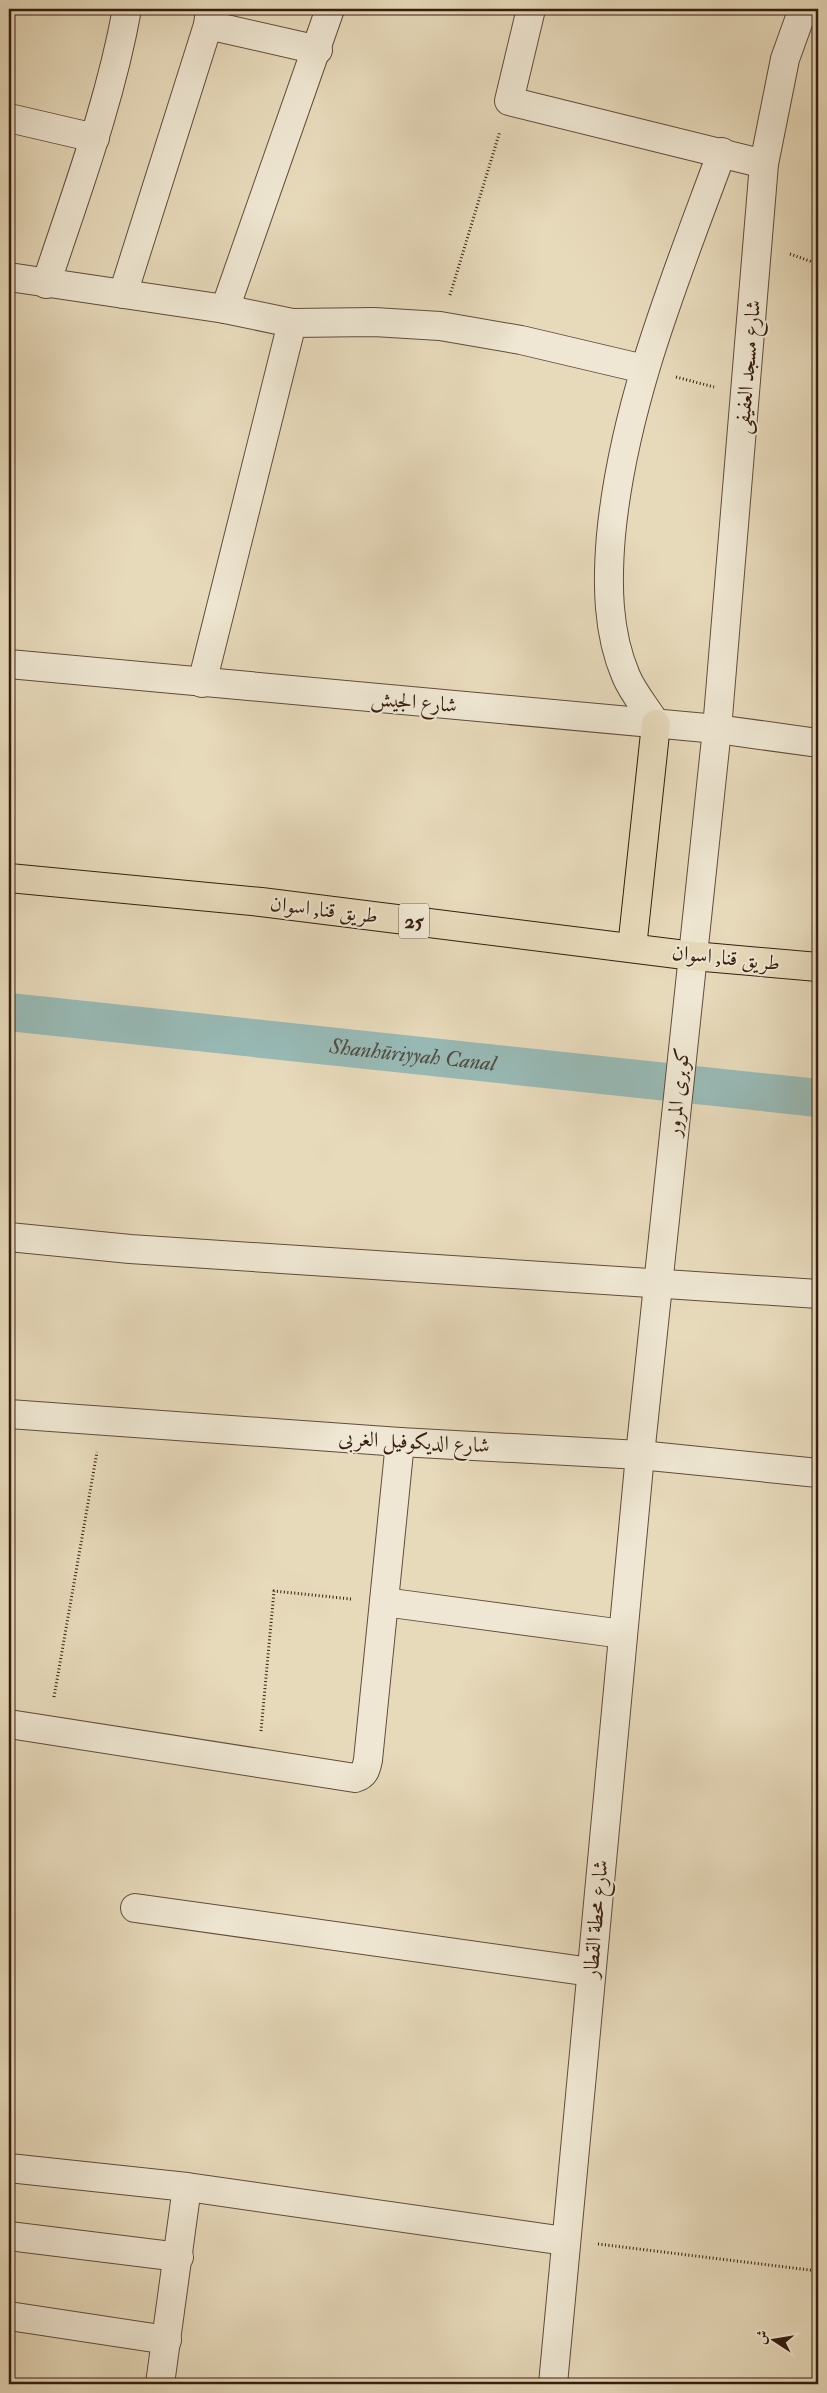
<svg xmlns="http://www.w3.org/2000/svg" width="827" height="2393" font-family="'IM FELL Double Pica',Amiri,serif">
	<rect width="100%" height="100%" fill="#e7dabb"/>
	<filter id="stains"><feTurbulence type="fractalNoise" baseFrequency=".004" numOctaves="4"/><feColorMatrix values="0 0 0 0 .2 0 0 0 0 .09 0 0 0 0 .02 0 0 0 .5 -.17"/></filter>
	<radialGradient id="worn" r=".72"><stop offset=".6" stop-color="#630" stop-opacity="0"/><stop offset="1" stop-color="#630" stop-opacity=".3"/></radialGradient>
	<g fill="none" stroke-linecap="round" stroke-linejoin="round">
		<path stroke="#98bab6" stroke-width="38" id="s1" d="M9,1012L818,1098"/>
		<defs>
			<g id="minor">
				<polyline points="531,9 509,101 764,164"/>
				<polyline points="208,25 318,50"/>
				<polyline points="9,118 95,138"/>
				<polyline points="9,277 225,309 292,323 374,322 440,326 521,340 644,369"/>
				<path d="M46,284C76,193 110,103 127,9"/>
				<polyline points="123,294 208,25 210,9"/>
				<polyline points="225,309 330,9"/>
				<polyline points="9,664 717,729 818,743"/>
				<polyline points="202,683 292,323"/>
				<path d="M656,724C647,709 633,693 626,676C607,632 607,582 611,535C624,401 676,277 722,152"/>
				<polyline points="9,1237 130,1249 818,1294"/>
				<polyline points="9,1414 400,1442 640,1455 818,1473"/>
				<polyline points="384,1602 623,1634"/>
				<path d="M9,1724L355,1778C365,1775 366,1769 368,1760L400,1442"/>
				<polyline points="135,1908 591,1972"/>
				<polyline points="9,2168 187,2187 565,2241"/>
				<polyline points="9,2236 179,2257"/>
				<polyline points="9,2316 167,2340"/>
				<polyline points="160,2384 187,2187"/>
				<polyline points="553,2384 640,1455 717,729 764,164 785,59 803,9"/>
			</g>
			<g id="highway">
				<polyline points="9,878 261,902 693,956 818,967"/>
				<polyline points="632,948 656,724"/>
			</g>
		</defs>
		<use href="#minor" stroke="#624c3a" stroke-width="30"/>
		<use href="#highway" stroke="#351d0f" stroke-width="30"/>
		<g stroke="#351d0f" stroke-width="3" stroke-dasharray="1 2.5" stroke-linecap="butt">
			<polyline points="790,254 818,264"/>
			<polyline points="450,295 500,131"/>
			<polyline points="676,377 714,387"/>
			<polyline points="54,1697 97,1452"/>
			<polyline points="261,1731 274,1591 351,1599"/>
			<polyline points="598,2244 818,2271"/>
		</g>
		<use href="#minor" stroke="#efe7d3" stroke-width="28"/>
		<use href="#highway" stroke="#e7dabb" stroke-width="28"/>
	</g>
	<g text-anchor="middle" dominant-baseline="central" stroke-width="4" stroke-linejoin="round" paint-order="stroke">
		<rect fill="#efe7d3" stroke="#6d5a4a" stroke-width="1" x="399" y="903.5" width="30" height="35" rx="4"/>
		<g font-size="20" font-weight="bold" fill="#351d0f">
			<text x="414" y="921">25</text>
		</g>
		<g font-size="21" fill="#351d0f" stroke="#efe7d3">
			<text transform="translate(748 367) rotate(-85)">شارع مسجد العفيفى</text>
			<text transform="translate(414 702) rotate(5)">شارع الجيش</text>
			<text transform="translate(324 910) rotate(7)">طريق قنا, اسوان</text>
			<text transform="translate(726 958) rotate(6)">طريق قنا, اسوان</text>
			<text transform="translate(678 1092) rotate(-84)">كوبرى المرور</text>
			<text transform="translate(414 1442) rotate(3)">شارع الديكوفيل الغربى</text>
			<text transform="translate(596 1919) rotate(-85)">شارع محطة القطار</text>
		</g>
		<g font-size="22" font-style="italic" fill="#534c41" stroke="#efe7d3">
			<text stroke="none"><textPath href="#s1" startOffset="406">Shanhūriyyah Canal</textPath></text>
		</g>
	</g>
	<rect width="827" height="2393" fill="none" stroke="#e7dabb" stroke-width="30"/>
	<rect x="10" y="10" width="807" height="2373" fill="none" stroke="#351d0f" stroke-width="2.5"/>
	<rect x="15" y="15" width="797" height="2363" fill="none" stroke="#351d0f"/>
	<g transform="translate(774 2340) rotate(282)" stroke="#efe7d3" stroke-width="4" paint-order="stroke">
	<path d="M0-4L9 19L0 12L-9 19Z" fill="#351d0f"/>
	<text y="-8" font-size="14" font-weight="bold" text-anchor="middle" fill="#351d0f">ش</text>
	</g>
	<rect width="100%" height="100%" filter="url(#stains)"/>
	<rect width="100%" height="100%" fill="url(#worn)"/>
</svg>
